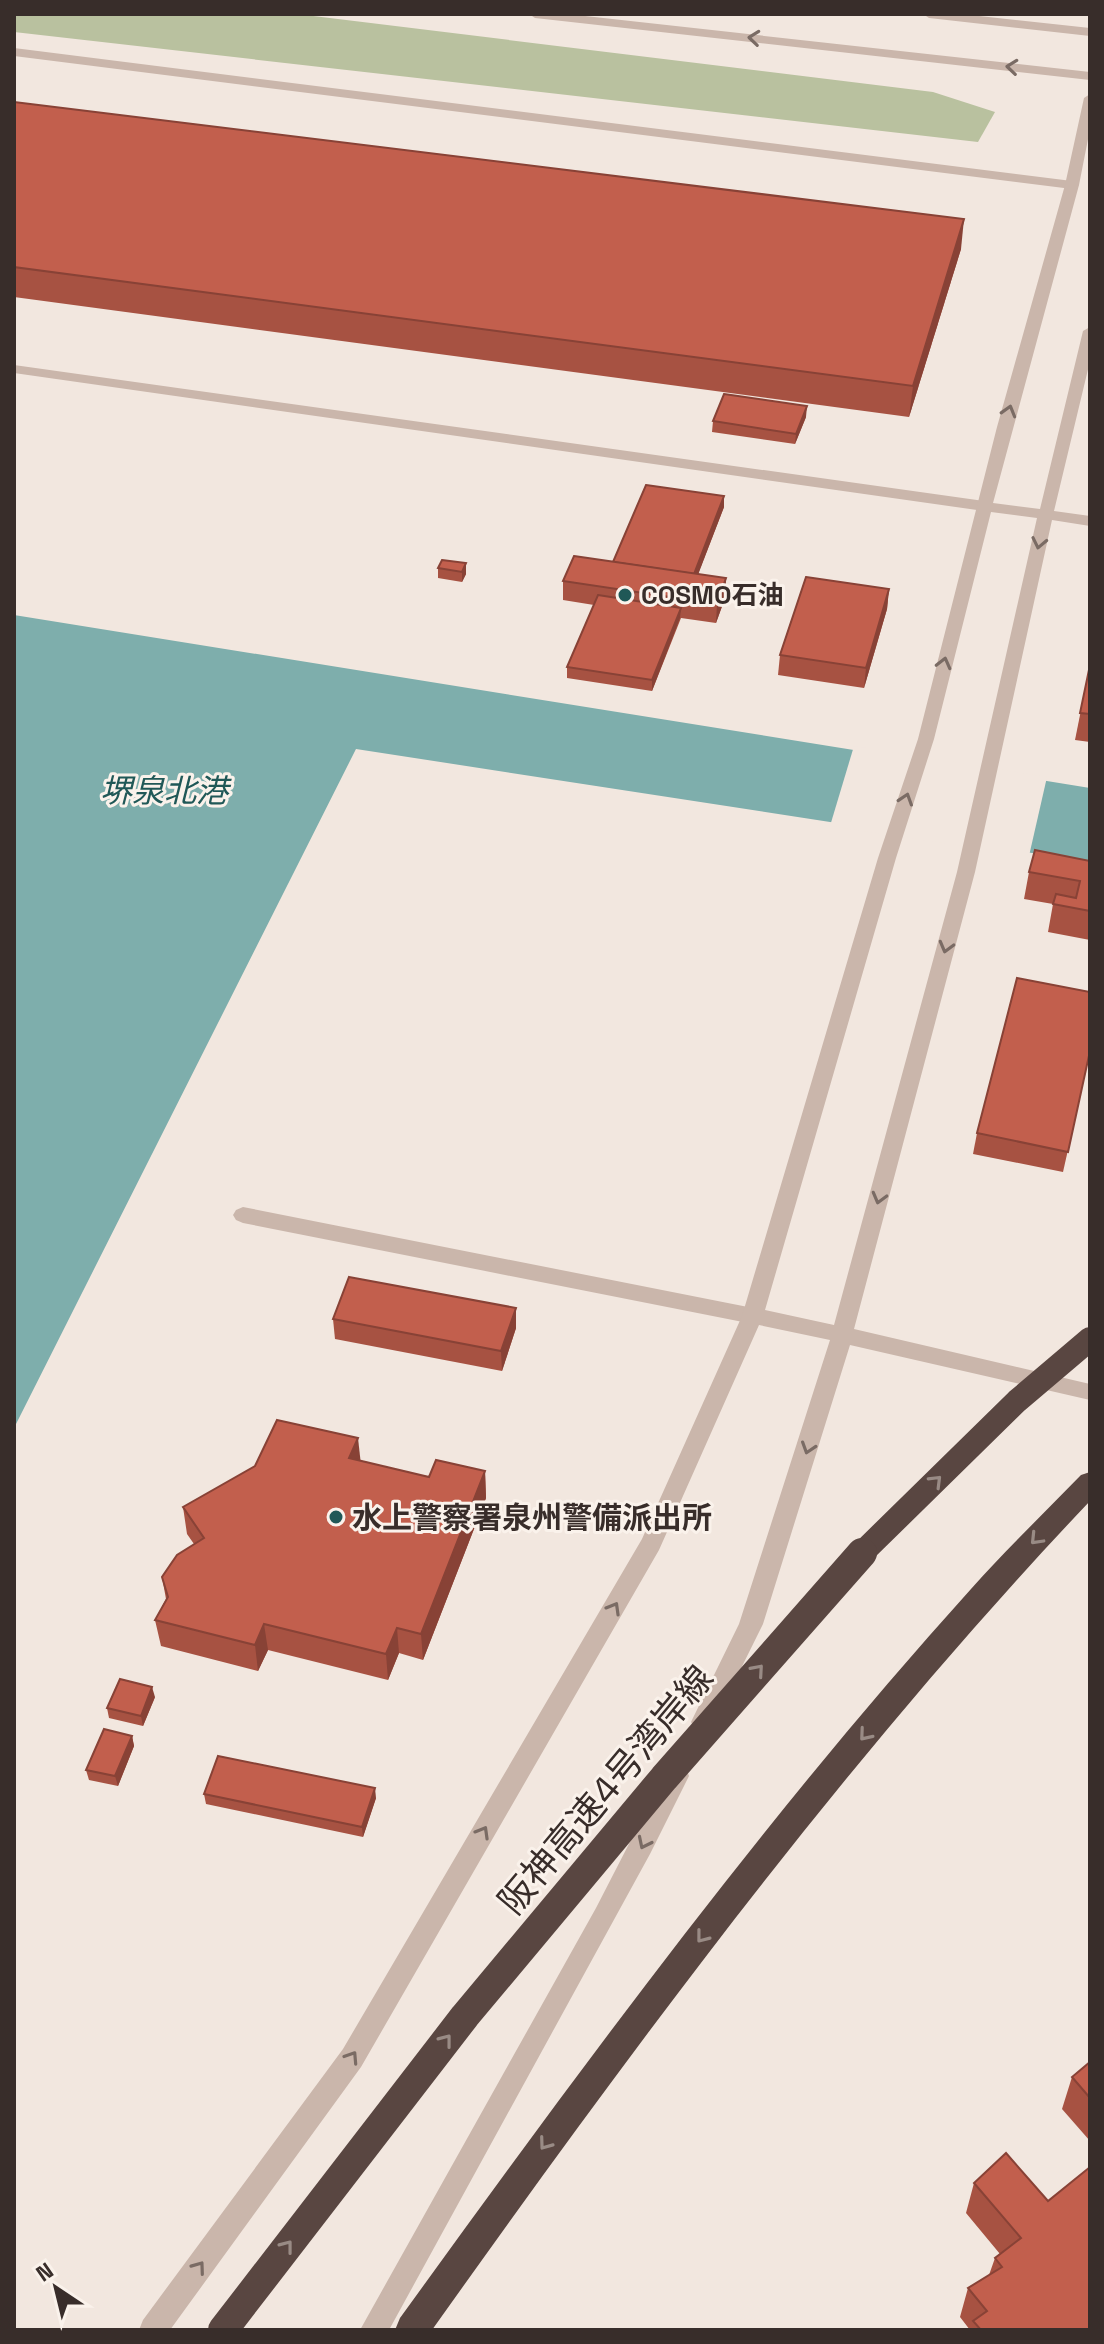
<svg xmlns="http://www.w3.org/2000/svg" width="1104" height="2344" font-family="'Space Grotesk','Noto Sans JP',sans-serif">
	<rect width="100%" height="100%" fill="#f2e7df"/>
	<polygon fill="#b9c19f" points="14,14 297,14 933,92 995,112 978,142 14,32"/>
	<polygon fill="#7eaeac" points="14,615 1090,788 1090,862 356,749 14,1428"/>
	<polygon fill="#f2e7df" points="854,746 1047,777 1029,856 830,826"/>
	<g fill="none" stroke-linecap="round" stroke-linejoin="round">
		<g fill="#cab6ab" fill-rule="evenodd">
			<polygon points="14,48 1072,181 1079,185 1072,189 14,56"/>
			<polygon points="14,365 984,501 992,506 984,511 14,373"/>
			<polygon points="243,1207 753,1308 760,1310 764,1316 760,1322 753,1324 243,1223 236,1220 233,1215 236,1210"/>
		</g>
		<g fill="#cab6ab" fill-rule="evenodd">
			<polygon points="529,14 567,14 1090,72 1090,80 535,18"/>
			<polygon points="923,14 961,14 1090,28 1090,36 929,18"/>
			<path d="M1090,94V129L1079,185L993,503L1040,509L1083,331L1090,327V361L1054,511L1090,516V526L1052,520L975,872L854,1329L1090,1384V1400L850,1345L763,1624L711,1729L703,1732L695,1729L691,1722L739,1624L830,1340L759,1325L659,1550L361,2067L170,2330H139L143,2320L343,2049L642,1539L742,1316L878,858L918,739L997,427L1065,185L1084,98ZM991,512L1037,518L957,872L834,1325L765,1310L896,858L934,739Z"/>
			<polygon points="677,1765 686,1768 689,1776 650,1854 389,2330 360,2330 596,1908 668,1768"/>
		</g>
		<path fill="#594641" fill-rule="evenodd" d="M1090,1472V1501C847,1757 637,2042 432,2330H395L400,2318C581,2068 764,1818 971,1589C1006,1550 1044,1513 1081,1475Z"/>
		<polyline stroke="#594641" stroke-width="24" points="860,1555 1017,1401 1090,1339"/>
		<polyline stroke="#594641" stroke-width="30" points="223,2330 465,2016 664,1778 862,1553"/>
	</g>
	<g fill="#a75242">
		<polygon points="14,102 961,249 909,417 14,297"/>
		<polygon points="806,417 795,444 712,432 713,421"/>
		<polygon points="724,496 724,507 698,574 726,578 725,598 716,623 681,618 652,691 567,678 567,667 594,605 563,600 563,581 613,562"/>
		<polygon points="442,560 466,574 462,582 438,578 438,568"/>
		<polygon points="889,589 887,609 864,688 778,675 780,655"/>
		<polygon points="1090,665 1090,742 1075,740"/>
		<polygon points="1090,861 1090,940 1048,932 1053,904 1024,899 1029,872"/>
		<polygon points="1090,1052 1063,1172 973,1154 977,1133"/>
		<polygon points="333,1319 516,1328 502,1371 335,1339"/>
		<polygon points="360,1461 429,1477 485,1471 486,1498 423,1660 399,1653 388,1680 268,1650 258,1671 161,1646 155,1620 166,1599 162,1577 194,1544 187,1534 183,1507"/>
		<polygon points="155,1697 143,1726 109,1718 107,1708"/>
		<polygon points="132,1736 134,1746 118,1786 89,1780 86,1770"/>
		<polygon points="204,1794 376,1798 363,1837 206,1804"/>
		<polygon points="1090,2062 1090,2141 1062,2109 1072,2077"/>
		<polygon points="974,2183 1048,2201 1090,2330 970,2330 960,2317 968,2288 989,2275 995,2258 1000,2254 966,2213"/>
	</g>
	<g fill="#884236">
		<polygon points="964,219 961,249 909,417 913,386"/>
		<polygon points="807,406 806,417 795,444 796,434"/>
		<polygon points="724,496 724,507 691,593 691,582"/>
		<polygon points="466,563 466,574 462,582 462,572"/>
		<polygon points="726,578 725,598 716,623 717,604"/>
		<polygon points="889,589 887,609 864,688 866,668"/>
		<polygon points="681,608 680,618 652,691 652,680"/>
		<polygon points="516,1308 516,1328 502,1371 501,1351"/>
		<polygon points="358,1438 361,1465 349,1458"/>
		<polygon points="485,1471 486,1498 423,1660 421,1634"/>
		<polygon points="264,1624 268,1650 258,1671 255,1645"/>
		<polygon points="397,1628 399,1653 388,1680 386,1654"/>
		<polygon points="152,1687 155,1697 143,1726 141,1716"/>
		<polygon points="132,1736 134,1746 118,1786 115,1776"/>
		<polygon points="375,1788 376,1798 363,1837 362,1827"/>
	</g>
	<g fill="#c25f4d" stroke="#884236" stroke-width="2">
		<polygon points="14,102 964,219 913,386 14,267"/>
		<polygon points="724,394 807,406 796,434 713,421"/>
		<polygon points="646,485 724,496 694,574 613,562"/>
		<polygon points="574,556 726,578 717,604 563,581"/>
		<polygon points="442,560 466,563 462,572 438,568"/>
		<polygon points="806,577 889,589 866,668 780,655"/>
		<polygon points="598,595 681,608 652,680 567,667"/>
		<polygon points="1090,665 1090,714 1080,713"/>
		<polygon points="1035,850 1090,861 1090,911 1053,904 1056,894 1076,898 1080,881 1029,872"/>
		<polygon points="1017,978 1090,992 1090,1051 1068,1152 977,1133"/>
		<polygon points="349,1277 516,1308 501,1351 333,1319"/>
		<polygon points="277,1420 358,1438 349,1458 429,1477 436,1460 485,1471 421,1634 397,1628 386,1654 264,1624 255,1645 155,1620 168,1597 162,1577 177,1555 204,1538 183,1507 255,1466"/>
		<polygon points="120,1679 152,1687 141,1716 107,1708"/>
		<polygon points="104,1729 132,1736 115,1776 86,1770"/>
		<polygon points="218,1756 375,1788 362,1827 204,1794"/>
		<polygon points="1090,2062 1090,2098 1072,2077"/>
		<polygon points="1006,2153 1048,2201 1090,2167 1090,2330 981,2330 973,2321 987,2311 968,2288 1002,2267 995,2258 1021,2238 974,2183"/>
	</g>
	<defs><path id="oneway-chevron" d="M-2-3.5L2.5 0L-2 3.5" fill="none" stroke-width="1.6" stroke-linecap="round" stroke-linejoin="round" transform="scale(2)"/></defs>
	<g stroke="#7a6b64">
		<use href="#oneway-chevron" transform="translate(754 38) rotate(-174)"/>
		<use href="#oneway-chevron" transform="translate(1012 67) rotate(-174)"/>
		<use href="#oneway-chevron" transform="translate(1009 411) rotate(-74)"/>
		<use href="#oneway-chevron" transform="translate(1039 543) rotate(102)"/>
		<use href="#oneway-chevron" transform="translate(944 663) rotate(-76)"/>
		<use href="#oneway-chevron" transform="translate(906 799) rotate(-72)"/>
		<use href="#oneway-chevron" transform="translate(946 947) rotate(105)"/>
		<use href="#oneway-chevron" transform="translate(879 1198) rotate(105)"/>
		<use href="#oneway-chevron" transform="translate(808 1448) rotate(108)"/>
		<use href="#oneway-chevron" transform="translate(614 1608) rotate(-60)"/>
		<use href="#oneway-chevron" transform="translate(483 1832) rotate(-60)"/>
		<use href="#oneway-chevron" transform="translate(644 1843) rotate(116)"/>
		<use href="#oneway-chevron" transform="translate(352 2057) rotate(-57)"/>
		<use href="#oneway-chevron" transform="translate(199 2267) rotate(-54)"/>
	</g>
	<g stroke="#998b85">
		<use href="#oneway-chevron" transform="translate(936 1481) rotate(-45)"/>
		<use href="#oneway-chevron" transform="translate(1036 1539) rotate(134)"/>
		<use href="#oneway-chevron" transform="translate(758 1670) rotate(-49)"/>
		<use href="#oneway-chevron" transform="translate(865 1735) rotate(130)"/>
		<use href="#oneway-chevron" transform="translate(702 1937) rotate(128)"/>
		<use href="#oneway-chevron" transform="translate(446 2040) rotate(-52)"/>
		<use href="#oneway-chevron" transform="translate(545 2144) rotate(126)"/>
		<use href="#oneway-chevron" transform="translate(287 2246) rotate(-52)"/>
	</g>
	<g fill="#205857" stroke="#faf2eb" stroke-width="3">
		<circle cx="625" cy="595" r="8"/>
		<circle cx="336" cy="1517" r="8"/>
	</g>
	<g text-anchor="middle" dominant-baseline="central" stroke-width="6" stroke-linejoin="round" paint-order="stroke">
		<g font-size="26" font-weight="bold" fill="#382d2a" stroke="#faf2eb" text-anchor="start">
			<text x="641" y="595">COSMO石油</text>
		</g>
		<g font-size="30" font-weight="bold" fill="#382d2a" stroke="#faf2eb" text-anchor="start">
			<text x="352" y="1517">水上警察署泉州警備派出所</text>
		</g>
		<g font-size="32" font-style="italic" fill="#205857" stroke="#faf2eb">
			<text x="164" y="791">堺泉北港</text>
		</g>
		<g font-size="36" fill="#382d2a" stroke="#faf2eb">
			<text transform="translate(606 1790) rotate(-50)">阪神高速4号湾岸線</text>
		</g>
	</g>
	<rect width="1104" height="2344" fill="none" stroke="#382d2a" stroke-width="32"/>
	<g transform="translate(56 2288) rotate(325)" stroke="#faf2eb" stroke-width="6" paint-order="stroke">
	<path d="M0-6L14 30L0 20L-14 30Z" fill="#382d2a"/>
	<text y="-12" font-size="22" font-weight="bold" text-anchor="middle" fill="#382d2a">N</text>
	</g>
</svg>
